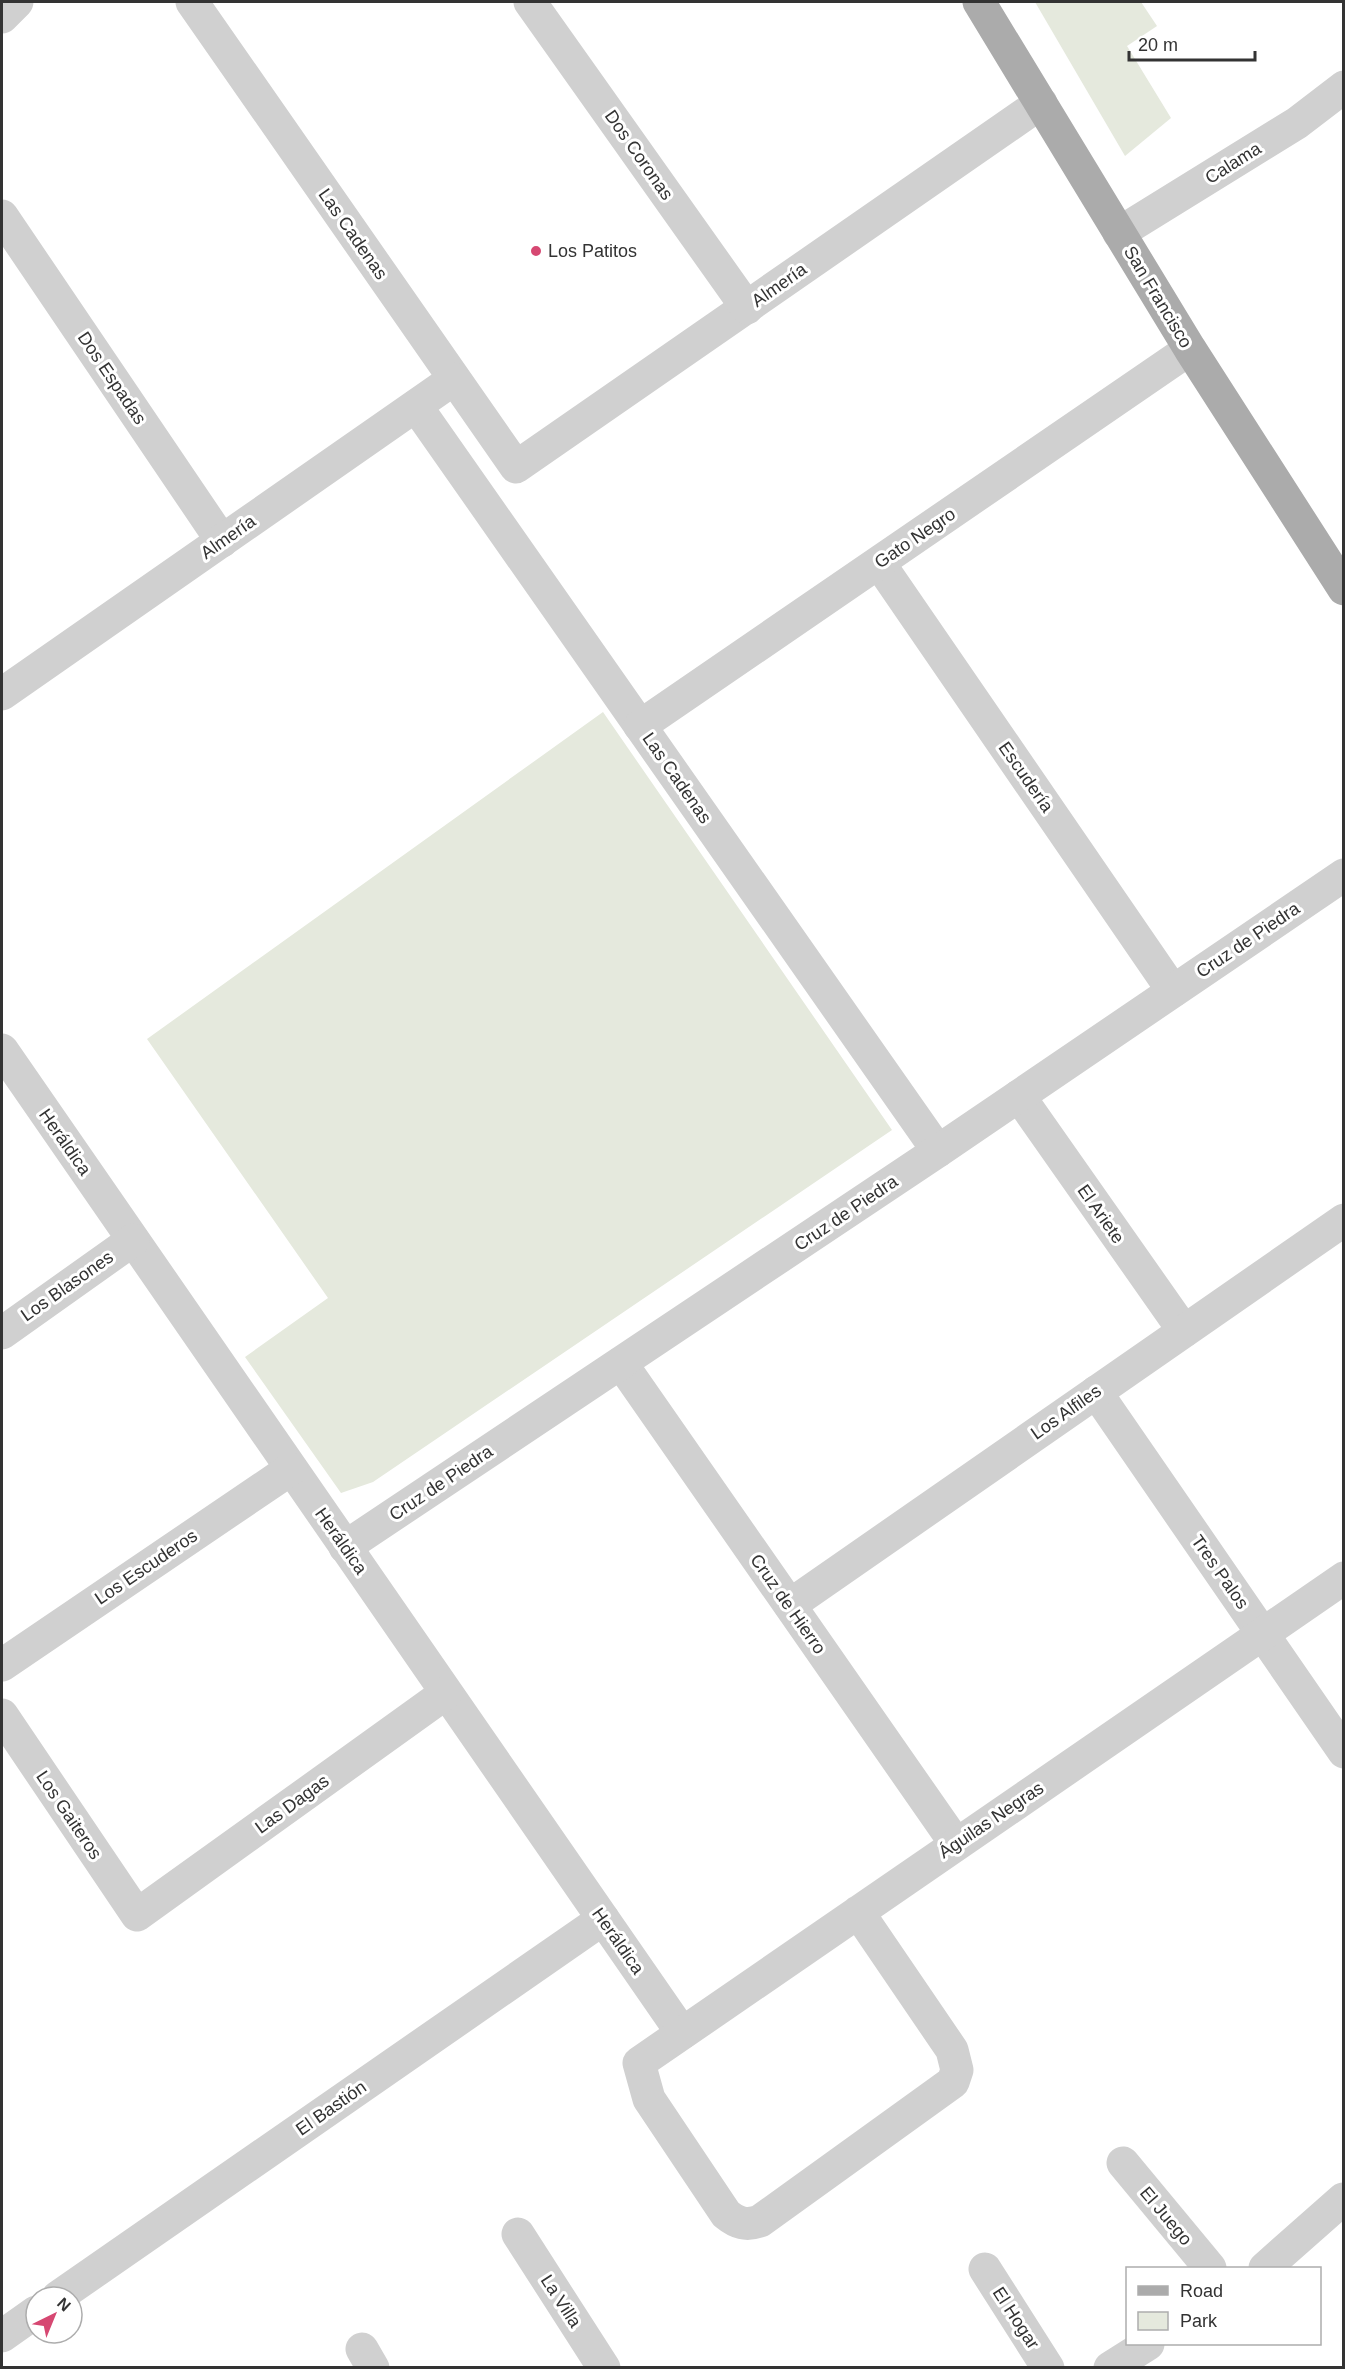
<svg xmlns="http://www.w3.org/2000/svg" width="1345" height="2369" font-family="Helvetica,sans-serif">
	<rect width="100%" height="100%" fill="#fff"/>
	<g fill="#e5e9dd">
		<polygon points="1035,2 1141,2 1157,26 1127,46 1171,118 1125,156"/>
		<polygon points="603,712 892,1130 373,1482 341,1493 245,1357 328,1298 147,1039"/>
	</g>
	<g fill="none" stroke-linecap="round" stroke-linejoin="round">
		<g stroke="#d0d0d0" stroke-width="33">
			<polyline points="192,2 516,467 1041,103"/>
			<polyline points="530,2 747,308"/>
			<polyline points="2,17 17,2"/>
			<polyline points="2,216 222,541"/>
			<polyline points="1119,233 1297,123 1344,87"/>
			<polyline points="416,406 938,1151"/>
			<polyline points="879,563 1173,991"/>
			<polyline points="2,694 454,379"/>
			<polyline points="640,726 1190,349"/>
			<polyline points="2,1050 682,2033"/>
			<polyline points="1019,1096 1184,1331"/>
			<polyline points="2,1333 133,1240"/>
			<polyline points="621,1363 956,1844"/>
			<polyline points="1096,1392 1344,1752"/>
			<polyline points="345,1547 938,1151 1344,875"/>
			<polyline points="790,1605 1344,1220"/>
			<polyline points="2,1665 291,1469"/>
			<polyline points="2,1715 137,1915 446,1693"/>
			<path d="M858,1912L952,2050L957,2070L953,2082L760,2221C746,2226 737,2223 726,2214L649,2099L639,2063L1344,1578"/>
			<polyline points="1123,2163 1210,2268"/>
			<polyline points="518,2234 604,2368"/>
			<polyline points="1265,2268 1343,2199"/>
			<polyline points="985,2269 1048,2368"/>
			<polyline points="58,2297 603,1919"/>
			<polyline points="2,2336 36,2312"/>
			<polyline points="362,2349 373,2368"/>
			<polyline points="1110,2368 1148,2344"/>
		</g>
		<polyline stroke="#ababab" stroke-width="33" points="979,2 1190,349 1344,589"/>
	</g>
	<circle fill="#d64872" stroke="#fff" stroke-width="2" cx="536" cy="251" r="6"/>
	<g text-anchor="middle" dominant-baseline="central" stroke-width="6" stroke-linejoin="round" paint-order="stroke">
		<g font-size="18" fill="#333" stroke="#fff">
			<text transform="translate(639 155) rotate(55)">Dos Coronas</text>
			<text transform="translate(1233 163) rotate(-32)">Calama</text>
			<text transform="translate(353 234) rotate(55)">Las Cadenas</text>
			<text transform="translate(779 285) rotate(-35)">Almería</text>
			<text transform="translate(1158 297) rotate(59)">San Francisco</text>
			<text transform="translate(112 378) rotate(56)">Dos Espadas</text>
			<text transform="translate(228 537) rotate(-35)">Almería</text>
			<text transform="translate(915 538) rotate(-34)">Gato Negro</text>
			<text transform="translate(1026 777) rotate(55)">Escudería</text>
			<text transform="translate(677 778) rotate(55)">Las Cadenas</text>
			<text transform="translate(1248 940) rotate(-34)">Cruz de Piedra</text>
			<text transform="translate(65 1142) rotate(55)">Heráldica</text>
			<text transform="translate(846 1213) rotate(-34)">Cruz de Piedra</text>
			<text transform="translate(1101 1214) rotate(55)">El Ariete</text>
			<text transform="translate(67 1286) rotate(-35)">Los Blasones</text>
			<text transform="translate(1066 1412) rotate(-35)">Los Alfiles</text>
			<text transform="translate(441 1483) rotate(-34)">Cruz de Piedra</text>
			<text transform="translate(341 1541) rotate(55)">Heráldica</text>
			<text transform="translate(146 1567) rotate(-34)">Los Escuderos</text>
			<text transform="translate(1220 1572) rotate(55)">Tres Palos</text>
			<text transform="translate(788 1604) rotate(55)">Cruz de Hierro</text>
			<text transform="translate(292 1804) rotate(-36)">Las Dagas</text>
			<text transform="translate(69 1815) rotate(56)">Los Gaiteros</text>
			<text transform="translate(991 1820) rotate(-34)">Águilas Negras</text>
			<text transform="translate(618 1941) rotate(55)">Heráldica</text>
			<text transform="translate(331 2108) rotate(-35)">El Bastión</text>
			<text transform="translate(1166 2216) rotate(50)">El Juego</text>
			<text transform="translate(561 2301) rotate(57)">La Villa</text>
			<text transform="translate(1016 2318) rotate(57)">El Hogar</text>
		</g>
		<g font-size="18" fill="#333" stroke="#fff" text-anchor="start">
			<text x="548" y="251">Los Patitos</text>
		</g>
	</g>
	<rect width="1345" height="2369" fill="none" stroke="#333333" stroke-width="6"/>
	<rect x="1126" y="2267" width="195" height="78" fill="#ffffff" stroke="#adadad" stroke-width="1.5"/>
	<rect x="1138" y="2286" width="30" height="9" fill="#ababab" stroke="#adadad" stroke-width="1.5"/>
	<text x="1180" y="2297" font-size="18" fill="#333333">Road</text>
	<rect x="1138" y="2312" width="30" height="18" fill="#e5e9dd" stroke="#adadad" stroke-width="1.5"/>
	<text x="1180" y="2327" font-size="18" fill="#333333">Park</text>
	<g transform="translate(54 2315) rotate(43)"><circle r="28" fill="#ffffff" stroke="#adadad" stroke-width="1.5"/>
	<path d="M0-4.5L10 22L0 15L-10 22Z" fill="#d64872"/>
	<text y="-9" font-size="16" font-weight="bold" text-anchor="middle" fill="#333333">N</text>
	</g>
	<path d="M1129 51v9h126v-9" fill="none" stroke="#333333" stroke-width="3"/>
	<text x="1138" y="51" font-size="18" fill="#333333" stroke="#ffffff" stroke-width="4.5" paint-order="stroke">20 m</text>
</svg>
